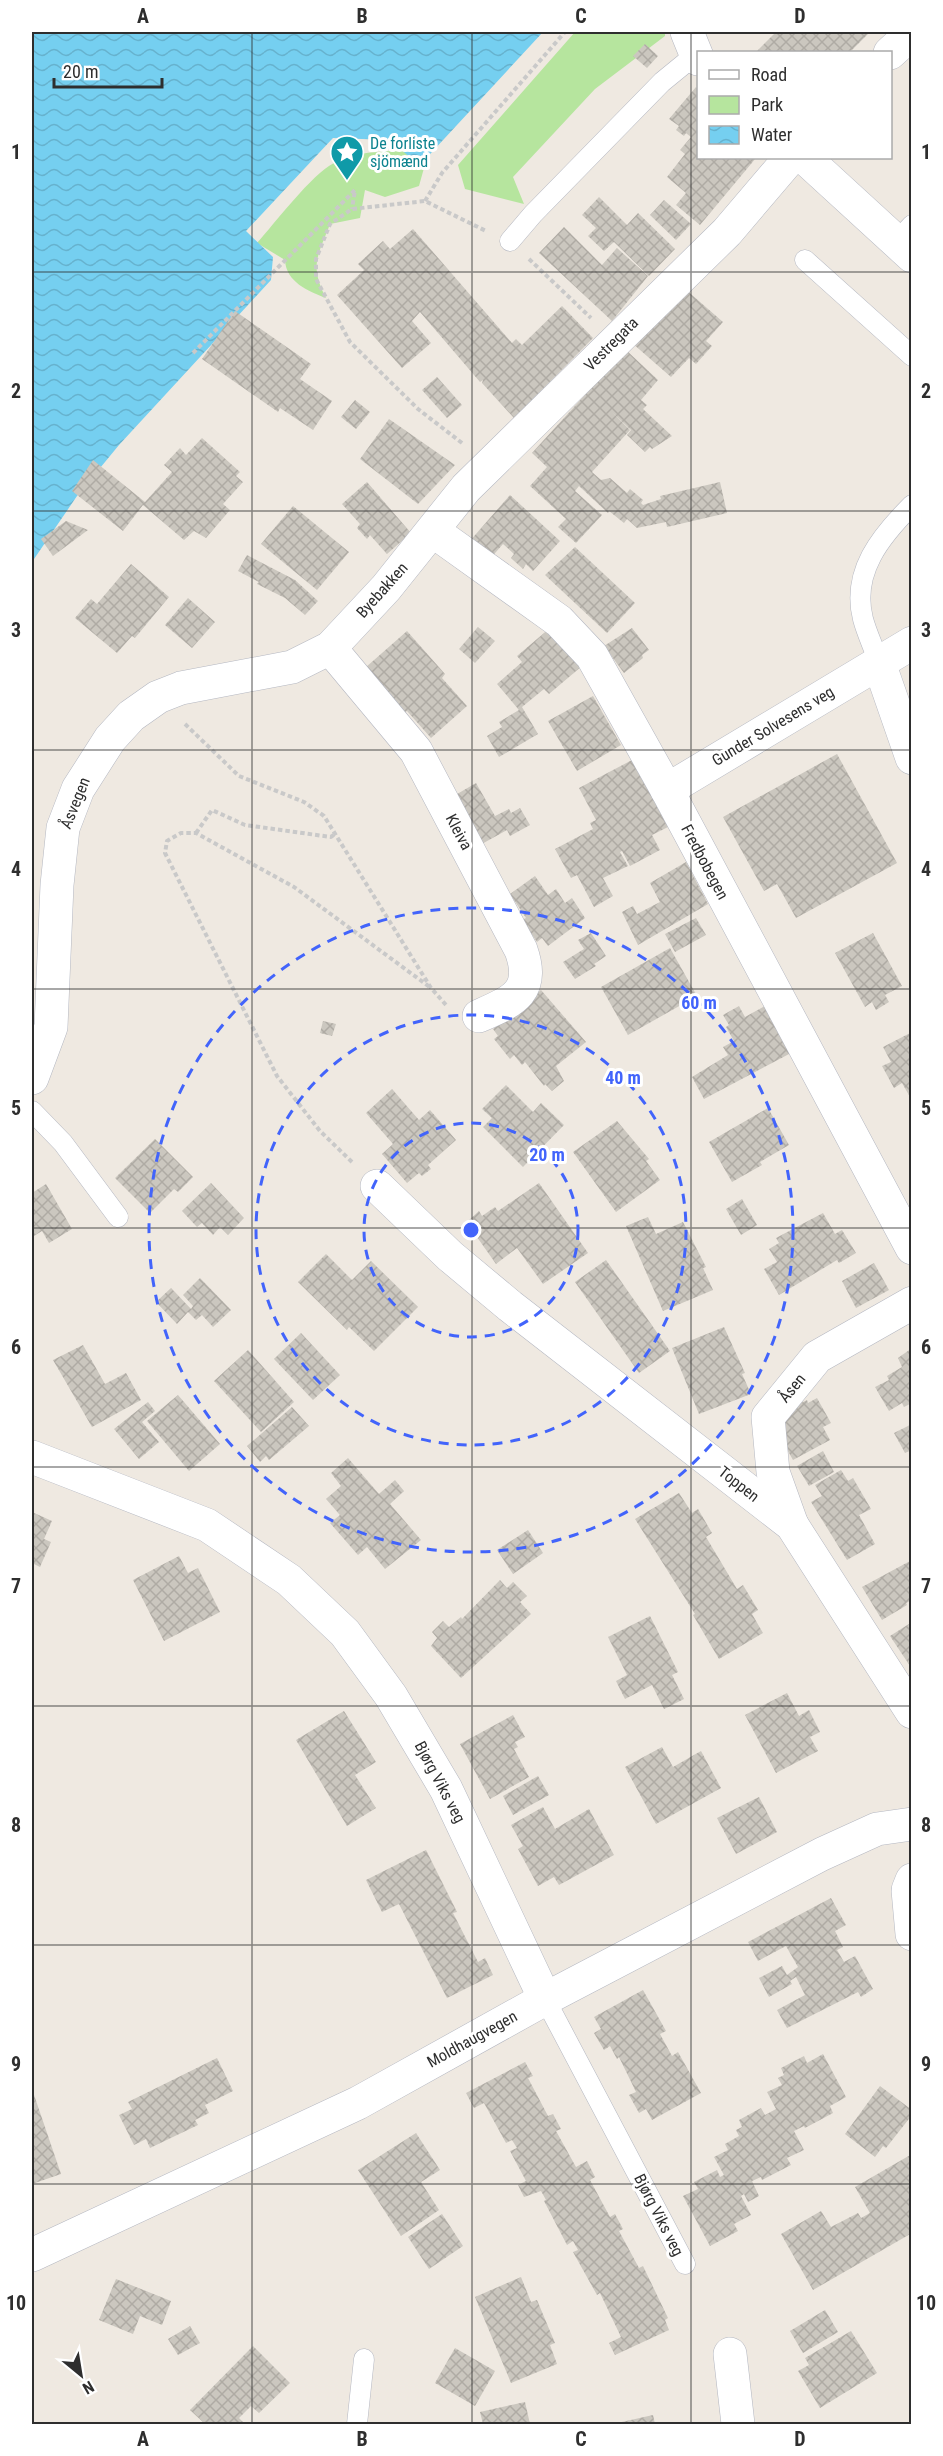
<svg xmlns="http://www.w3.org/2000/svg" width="943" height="2456" font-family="'Roboto Condensed',sans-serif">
	<defs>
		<pattern id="water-waves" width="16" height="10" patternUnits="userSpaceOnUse" patternTransform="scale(1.5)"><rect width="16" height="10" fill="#75cff0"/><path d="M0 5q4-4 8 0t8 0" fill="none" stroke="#66b2ce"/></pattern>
		<pattern id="building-cross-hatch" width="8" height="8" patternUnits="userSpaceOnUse" patternTransform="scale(1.5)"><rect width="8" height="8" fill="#cbc7bf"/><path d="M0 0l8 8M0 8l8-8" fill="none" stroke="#afaba4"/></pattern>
	</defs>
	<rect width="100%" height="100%" fill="#efe9e1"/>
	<g fill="#b6e59e">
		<polygon points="575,32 665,32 665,36 595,89 513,177 524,204 465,189 458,165"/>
		<path d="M429,150L419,186L385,197L365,190L360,218L330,224C318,256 309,265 326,298C308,291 286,282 285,260L257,243C275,223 312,174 334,163C361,148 399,152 429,150Z"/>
	</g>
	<polygon fill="url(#water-waves)" points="32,32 543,32 419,166 391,140 333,138 246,231 273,257 271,280 119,445 77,496 32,562"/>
	<g fill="url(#building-cross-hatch)">
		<polygon points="776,32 870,32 850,52 756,52"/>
		<polygon points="645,44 658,56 647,68 633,56"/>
		<polygon points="696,87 698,89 698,158 756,158 700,225 676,205 686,193 667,177 685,154 680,150 691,137 686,133 684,136 676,130 679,126 669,119"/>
		<polygon points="599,197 627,225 638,213 675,249 649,276 614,242 604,251 588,236 596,228 582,215"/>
		<polygon points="664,200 691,224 676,240 650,215"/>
		<polygon points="564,227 602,265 617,248 648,276 612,321 539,253"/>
		<polygon points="413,229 512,343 516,339 522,345 562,306 593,338 514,418 482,383 483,380 480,382 420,312 412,321 431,343 402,368 337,295 364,270 358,264 383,241 390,249"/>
		<polygon points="684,288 723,322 706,341 712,346 696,364 689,358 671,377 632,343"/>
		<polygon points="235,311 311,364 300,379 332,401 313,430 280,408 278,412 202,359"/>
		<polygon points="626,350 658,380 641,400 647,405 643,409 672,436 652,449 650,447 645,452 627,435 631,430 612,412 630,430 592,472 601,480 610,478 627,493 630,489 643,500 641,503 643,505 661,499 660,496 720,482 727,513 667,527 666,522 637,528 627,519 624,523 609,511 608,513 579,486 575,491 602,515 576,543 558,527 566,519 530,486 547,467 532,453"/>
		<polygon points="437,377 462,405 447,418 422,390"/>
		<polygon points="355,400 370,412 356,429 341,417"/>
		<polygon points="389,419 455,465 418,504 360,459"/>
		<polygon points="202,438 240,472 236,476 243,482 223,504 230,510 206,538 194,531 184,540 143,505 123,531 72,491 93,460 145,502 172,472 164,465 180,448 186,455"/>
		<polygon points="367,482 411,533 387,554 370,535 367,539 357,528 360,524 342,504"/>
		<polygon points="510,495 560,541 533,571 526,564 523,569 511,558 514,554 503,544 489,560 469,542"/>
		<polygon points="293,506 349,552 317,590 261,544"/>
		<polygon points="66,521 88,530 53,556 41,539"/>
		<polygon points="575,547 635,603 607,633 545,575"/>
		<polygon points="247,555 295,580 318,601 305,615 285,598 257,584 259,582 238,571"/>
		<polygon points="131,564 169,597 135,638 132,636 117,653 75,618 91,599 97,604"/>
		<polygon points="188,598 215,622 192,648 165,625"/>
		<polygon points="478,627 495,641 475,663 459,649"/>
		<polygon points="550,628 582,666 549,694 544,689 522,707 538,734 499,757 487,736 502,727 499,722 519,710 497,684 522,662 517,656"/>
		<polygon points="632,628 649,650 642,655 643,658 624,673 604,646"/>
		<polygon points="407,631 445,674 442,678 467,706 431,738 407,711 404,713 365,668"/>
		<polygon points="593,696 621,745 577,771 548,721"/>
		<polygon points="837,754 897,863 796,918 777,884 764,891 723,817"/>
		<polygon points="632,760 668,827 652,835 660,850 630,866 622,851 620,852 628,866 603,878 613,896 594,907 577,875 571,878 555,849 593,829 590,823 596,820 579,788"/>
		<polygon points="476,783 495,816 509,809 511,813 520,808 530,825 510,836 507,830 480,845 452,797"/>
		<polygon points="686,862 708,904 638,945 622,912 633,906 637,914 660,902 650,883"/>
		<polygon points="535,876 548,895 556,889 565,903 572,898 585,918 548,946 542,938 537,942 522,920 526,918 510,894"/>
		<polygon points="696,918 706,935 675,952 665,934"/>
		<polygon points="591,933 606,956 594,964 596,966 575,979 563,962 584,949 578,940"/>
		<polygon points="873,933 902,986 885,995 889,1002 876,1010 872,1002 865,1007 835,953"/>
		<polygon points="670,948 697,996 628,1035 601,987"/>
		<polygon points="541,990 586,1042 556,1066 564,1081 552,1091 545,1084 544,1086 525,1062 522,1065 514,1055 510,1059 494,1039 498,1036 493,1029"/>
		<polygon points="739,1006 745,1017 765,1006 791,1053 704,1099 692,1077 728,1055 723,1047 734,1041 726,1027 729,1025 723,1015"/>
		<polygon points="323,1021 336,1024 332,1036 320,1033"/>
		<polygon points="912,1032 912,1096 910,1097 902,1083 894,1088 882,1066 891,1062 883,1047"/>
		<polygon points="506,1085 533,1112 541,1103 564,1125 523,1167 483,1127 492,1118 482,1109"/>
		<polygon points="392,1089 419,1120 430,1110 456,1140 428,1165 431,1169 422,1176 419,1173 407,1183 382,1154 393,1144 366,1113"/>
		<polygon points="768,1108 789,1145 760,1162 762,1165 732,1182 709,1142"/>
		<polygon points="617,1121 649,1159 646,1161 660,1180 616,1212 573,1152"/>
		<polygon points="155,1139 193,1177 178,1192 174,1189 150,1213 115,1178"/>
		<polygon points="211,1183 244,1218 228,1235 220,1227 213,1235 202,1223 197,1227 182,1211"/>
		<polygon points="539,1183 588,1253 543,1284 517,1248 496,1264 472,1230 475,1228 469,1220 479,1211 482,1216 495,1207 498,1211"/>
		<polygon points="46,1184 72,1229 49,1243 42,1231 34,1236 32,1232 32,1193"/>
		<polygon points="742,1199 757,1225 741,1235 726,1209"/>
		<polygon points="823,1213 835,1234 842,1230 856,1253 839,1263 837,1260 779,1295 764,1269 777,1262 769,1249 779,1243 776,1238"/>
		<polygon points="648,1217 656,1234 683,1222 706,1267 703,1268 713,1290 663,1311 626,1226"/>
		<polygon points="326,1254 352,1280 371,1261 418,1307 374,1351 349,1327 347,1330 298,1282"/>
		<polygon points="606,1260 670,1351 639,1373 575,1282"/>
		<polygon points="874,1263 889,1290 856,1308 842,1281"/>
		<polygon points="200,1278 231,1310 213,1327 202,1315 196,1320 188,1312 177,1324 156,1302 171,1288 191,1309 193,1306 183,1295"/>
		<polygon points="724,1327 745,1373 742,1374 751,1394 699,1414 672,1348"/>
		<polygon points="301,1333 340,1375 313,1400 274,1359"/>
		<polygon points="83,1345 105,1384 126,1373 141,1400 92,1427 53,1360"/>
		<polygon points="912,1348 912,1403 904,1407 902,1403 889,1411 875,1387 889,1380 887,1376 902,1367 898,1358"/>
		<polygon points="248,1350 294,1402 261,1432 214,1381"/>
		<polygon points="178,1395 220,1444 189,1471 147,1421"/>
		<polygon points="817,1398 831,1423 823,1427 830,1440 793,1460 772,1423 796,1409 795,1406 807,1400 808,1403"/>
		<polygon points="148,1402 155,1411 142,1422 159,1442 139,1459 114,1429"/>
		<polygon points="292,1407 309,1426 269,1460 266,1456 260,1462 247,1446"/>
		<polygon points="912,1424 912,1450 905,1453 894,1433"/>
		<polygon points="823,1451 834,1472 809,1486 797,1466"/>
		<polygon points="348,1458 379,1494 395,1480 404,1491 390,1504 421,1540 385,1569 367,1547 358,1555 330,1523 340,1515 326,1499 341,1486 331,1473"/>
		<polygon points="841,1470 848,1481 853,1478 871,1509 859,1515 875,1544 847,1560 811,1502 822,1496 815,1485"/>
		<polygon points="679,1493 692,1513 698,1509 712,1533 706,1537 737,1589 743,1585 758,1610 752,1614 763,1633 719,1659 693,1615 695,1614 635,1519"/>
		<polygon points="32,1512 52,1521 44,1539 51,1542 40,1567 32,1563"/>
		<polygon points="528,1530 543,1553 513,1574 497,1550"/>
		<polygon points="179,1556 188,1573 198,1568 220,1612 164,1641 133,1580"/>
		<polygon points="910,1561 912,1600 906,1603 907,1605 882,1620 862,1587"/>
		<polygon points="500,1580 507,1588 513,1582 527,1596 520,1602 531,1614 461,1678 431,1646 437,1638 432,1632 443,1621 449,1627 461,1617 462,1619"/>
		<polygon points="650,1616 678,1672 672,1675 684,1699 664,1709 652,1685 625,1699 616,1681 627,1675 608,1637"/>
		<polygon points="912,1622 912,1669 890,1636"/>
		<polygon points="787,1693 799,1716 809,1710 820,1732 810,1737 818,1751 776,1773 745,1715"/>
		<polygon points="344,1711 376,1762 355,1775 376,1808 347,1826 296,1740"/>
		<polygon points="513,1715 525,1737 515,1742 518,1747 514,1749 529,1777 490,1799 460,1744"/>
		<polygon points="662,1747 673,1767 701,1751 721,1788 656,1824 625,1767"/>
		<polygon points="538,1776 549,1795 513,1815 503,1796"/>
		<polygon points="759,1797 777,1832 736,1854 717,1818"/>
		<polygon points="543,1807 555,1829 589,1809 614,1855 559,1885 554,1877 538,1886 518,1849 523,1846 511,1825"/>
		<polygon points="426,1850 457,1912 453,1913 478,1962 485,1958 493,1975 447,1998 399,1904 382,1912 366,1880"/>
		<polygon points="831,1898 846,1925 835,1931 843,1947 837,1950 844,1962 855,1956 873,1989 861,1997 858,1992 787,2028 777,2010 805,1995 796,1977 790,1981 792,1984 769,1997 759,1978 782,1966 787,1975 798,1967 786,1946 758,1961 748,1942"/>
		<polygon points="643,1990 666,2031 660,2034 672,2056 678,2052 701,2093 652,2120 646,2109 639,2113 629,2095 636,2092 619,2057 617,2059 610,2046 604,2050 594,2033 601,2029 594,2017"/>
		<polygon points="823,2054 846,2097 830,2106 833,2113 805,2128 804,2126 794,2131 804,2150 787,2158 791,2165 762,2180 761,2177 752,2181 759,2196 748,2202 744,2194 741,2196 751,2215 734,2224 738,2231 710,2246 683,2196 698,2189 694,2182 717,2170 720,2177 724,2175 714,2157 728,2150 725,2144 739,2136 736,2130 742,2127 739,2120 761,2108 765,2115 776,2109 767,2092 782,2085 778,2078 784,2075 781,2068 804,2056 807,2063"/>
		<polygon points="217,2058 233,2091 205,2105 209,2113 195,2120 198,2125 150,2148 146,2139 134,2145 119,2115 132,2109 128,2102"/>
		<polygon points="525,2062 533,2076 528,2078 548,2116 553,2114 561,2129 556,2131 576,2167 587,2161 595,2177 590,2180 610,2217 615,2214 623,2229 619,2231 639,2268 643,2266 668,2318 665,2320 669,2330 615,2355 609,2343 621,2337 600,2293 597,2295 573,2252 578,2250 573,2241 567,2245 544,2201 546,2200 541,2191 524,2197 518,2185 526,2181 510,2151 517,2148 512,2140 506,2143 484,2103 474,2108 466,2093"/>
		<polygon points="880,2086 912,2110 912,2115 886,2148 883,2146 875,2157 845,2134"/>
		<polygon points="32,2089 61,2174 32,2184"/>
		<polygon points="416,2133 440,2170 421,2182 439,2210 401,2236 358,2170"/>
		<polygon points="912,2154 912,2207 909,2209 912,2213 912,2233 813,2290 781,2234 821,2211 831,2227 858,2213 861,2218 870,2213 855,2187"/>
		<polygon points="442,2214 463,2246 429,2269 408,2237"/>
		<polygon points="521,2277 531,2302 537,2300 555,2343 550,2345 557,2364 511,2383 475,2297"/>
		<polygon points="116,2279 171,2301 162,2325 140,2316 133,2334 99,2320"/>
		<polygon points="825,2310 838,2332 803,2353 790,2331"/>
		<polygon points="190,2326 200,2343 178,2355 168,2339"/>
		<polygon points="851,2331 877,2373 820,2408 798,2371 809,2365 805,2358"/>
		<polygon points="253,2346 290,2383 259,2413 251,2406 239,2418 245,2424 205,2424 190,2410"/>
		<polygon points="455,2348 495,2371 475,2406 435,2383"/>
		<polygon points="525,2402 530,2424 483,2424 480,2412"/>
		<polygon points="653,2415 655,2424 613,2424"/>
	</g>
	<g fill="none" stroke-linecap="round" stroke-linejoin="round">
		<defs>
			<g id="lane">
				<polyline points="510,241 533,214 662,82 695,55"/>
				<polyline points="896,242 912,225"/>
				<polyline points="805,260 912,356"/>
				<path d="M879,663C874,648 867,634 863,619C851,572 881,536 912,505"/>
				<polyline points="32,1111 63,1143 118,1217"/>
				<polyline points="545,1999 685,2264"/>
				<polyline points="357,2424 364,2359"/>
			</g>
			<g id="street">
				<polyline points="687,32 698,59"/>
				<polyline points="890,53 912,33"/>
				<polyline points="805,158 912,256"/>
				<polyline points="433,531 559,621 592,656 667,790 912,1248"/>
				<path d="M330,648L416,751L521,950C536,992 513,1001 479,1016"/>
				<polyline points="879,663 912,758"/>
				<polyline points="667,790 912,643"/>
				<polyline points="32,1078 51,1027 57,885 63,828 78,789 110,739 131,716 158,697 181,688 292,667 330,648 386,588 466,488 727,232 790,158"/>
				<polyline points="377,1186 450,1256 510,1306 792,1525 912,1712"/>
				<polyline points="32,1457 207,1525 289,1580 345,1633 391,1696 446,1789 545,1999"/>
				<polyline points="792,1525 773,1472 768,1417 817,1357 912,1303"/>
				<polyline points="912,1880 908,1890 912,1934"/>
				<polyline points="32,2255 358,2103 545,1999 822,1854 877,1829 912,1824"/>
				<polyline points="730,2354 738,2424"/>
			</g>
		</defs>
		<use href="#lane" stroke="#b4b7c1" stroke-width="21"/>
		<use href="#street" stroke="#b4b7c1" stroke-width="34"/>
		<g stroke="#c9c9c9" stroke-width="4" stroke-dasharray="4.5 3" stroke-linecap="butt">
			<polyline points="425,201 442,173 565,32"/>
			<polyline points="529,259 591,318"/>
			<polyline points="193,353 355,190 352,209"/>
			<polyline points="462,443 418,409 350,342 316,279 316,259 330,224 352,209 425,201 486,231"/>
			<polyline points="185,724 239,776 304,802 324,816 431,988 446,1005"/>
			<polyline points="196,833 212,810 245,825 331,837 336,833"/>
			<polyline points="352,1162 320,1131 277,1076 165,853 167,841 181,833 196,833 294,887 431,988"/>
		</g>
		<use href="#lane" stroke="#fff" stroke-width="20"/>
		<use href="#street" stroke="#fff" stroke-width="33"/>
	</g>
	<path fill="none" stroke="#2e2e2e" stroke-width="1.5" stroke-opacity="0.55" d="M252,32V2424M472,32V2424M691,32V2424M32,272H912M32,511H912M32,750H912M32,989H912M32,1228H912M32,1467H912M32,1706H912M32,1945H912M32,2184H912"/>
	<g fill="none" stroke="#4264fb" stroke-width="3" stroke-dasharray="10 8">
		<circle cx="471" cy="1230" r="107"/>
		<circle cx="471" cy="1230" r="215"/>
		<circle cx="471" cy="1230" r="322"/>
	</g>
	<defs>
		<symbol id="sight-pin" viewBox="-11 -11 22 30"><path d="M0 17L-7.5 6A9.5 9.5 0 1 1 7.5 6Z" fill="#0f9aa8" stroke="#fff"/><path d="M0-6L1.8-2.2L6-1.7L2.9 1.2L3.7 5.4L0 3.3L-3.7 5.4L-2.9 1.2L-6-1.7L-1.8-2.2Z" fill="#fff"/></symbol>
	</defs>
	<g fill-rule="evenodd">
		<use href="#sight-pin" x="328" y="133" width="38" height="52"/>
	</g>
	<g text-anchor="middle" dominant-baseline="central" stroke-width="6" stroke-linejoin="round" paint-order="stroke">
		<g font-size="16" fill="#0d838f" stroke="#fff" text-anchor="start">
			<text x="370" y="143">De forliste<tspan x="370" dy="18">sjömænd</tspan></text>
		</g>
		<g font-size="16" fill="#2e2e2e" stroke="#fff">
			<text transform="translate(611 344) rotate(-45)">Vestregata</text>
			<text transform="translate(382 590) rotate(-48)">Byebakken</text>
			<text transform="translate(773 726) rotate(-31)">Gunder Solvesens veg</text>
			<text transform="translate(75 803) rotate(-68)">Åsvegen</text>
			<text transform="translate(459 832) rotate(62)">Kleiva</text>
			<text transform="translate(705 862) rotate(62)">Fredbobegen</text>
			<text transform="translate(792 1388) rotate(-51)">Åsen</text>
			<text transform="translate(739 1484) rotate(38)">Toppen</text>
			<text transform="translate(440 1782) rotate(62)">Bjørg Viks veg</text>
			<text transform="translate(472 2039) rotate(-29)">Moldhaugvegen</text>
			<text transform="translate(659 2215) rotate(63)">Bjørg Viks veg</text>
		</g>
	</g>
	<circle cx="471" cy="1230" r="9" fill="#4264fb" stroke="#fff" stroke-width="3"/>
	<g font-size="18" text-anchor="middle" font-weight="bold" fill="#4264fb" stroke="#fff" stroke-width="6" stroke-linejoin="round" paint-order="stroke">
		<text x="699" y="1009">60 m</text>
		<text x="623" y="1084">40 m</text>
		<text x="547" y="1161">20 m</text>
	</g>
	<rect width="943" height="2456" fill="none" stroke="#ffffff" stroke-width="66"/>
	<rect x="697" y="51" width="195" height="108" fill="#ffffff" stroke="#ababab" stroke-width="1.5"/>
	<rect x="709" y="70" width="30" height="9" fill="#ffffff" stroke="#ababab" stroke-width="1.5"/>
	<text x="751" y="81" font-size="18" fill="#2e2e2e">Road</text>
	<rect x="709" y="96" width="30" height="18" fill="#b6e59e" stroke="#ababab" stroke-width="1.5"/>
	<text x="751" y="111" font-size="18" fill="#2e2e2e">Park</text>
	<rect x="709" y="126" width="30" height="18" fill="url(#water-waves)" stroke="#ababab" stroke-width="1.5"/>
	<text x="751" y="141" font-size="18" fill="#2e2e2e">Water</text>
	<g transform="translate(81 2375) rotate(150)" stroke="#ffffff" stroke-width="4.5" paint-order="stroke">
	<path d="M0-4.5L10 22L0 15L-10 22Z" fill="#2e2e2e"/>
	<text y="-9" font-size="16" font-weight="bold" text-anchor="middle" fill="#2e2e2e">N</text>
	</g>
	<path d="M54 78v9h108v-9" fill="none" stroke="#2e2e2e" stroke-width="3"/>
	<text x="63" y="78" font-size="18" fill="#2e2e2e" stroke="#ffffff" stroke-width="4.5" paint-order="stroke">20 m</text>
	<rect x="33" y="33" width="877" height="2390" fill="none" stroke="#2e2e2e" stroke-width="2"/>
	<g font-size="20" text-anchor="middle" font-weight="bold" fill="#2e2e2e">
		<text x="143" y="23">A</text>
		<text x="362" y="23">B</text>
		<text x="581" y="23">C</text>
		<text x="800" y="23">D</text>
		<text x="16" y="159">1</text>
		<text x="926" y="159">1</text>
		<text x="16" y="398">2</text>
		<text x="926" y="398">2</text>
		<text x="16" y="637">3</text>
		<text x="926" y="637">3</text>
		<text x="16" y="876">4</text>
		<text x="926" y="876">4</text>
		<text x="16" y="1115">5</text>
		<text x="926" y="1115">5</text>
		<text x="16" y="1354">6</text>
		<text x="926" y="1354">6</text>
		<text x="16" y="1593">7</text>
		<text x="926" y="1593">7</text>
		<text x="16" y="1832">8</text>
		<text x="926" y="1832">8</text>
		<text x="16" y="2071">9</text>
		<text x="926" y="2071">9</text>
		<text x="16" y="2310">10</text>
		<text x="926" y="2310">10</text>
		<text x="143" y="2446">A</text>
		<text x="362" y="2446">B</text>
		<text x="581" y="2446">C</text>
		<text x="800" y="2446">D</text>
	</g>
</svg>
